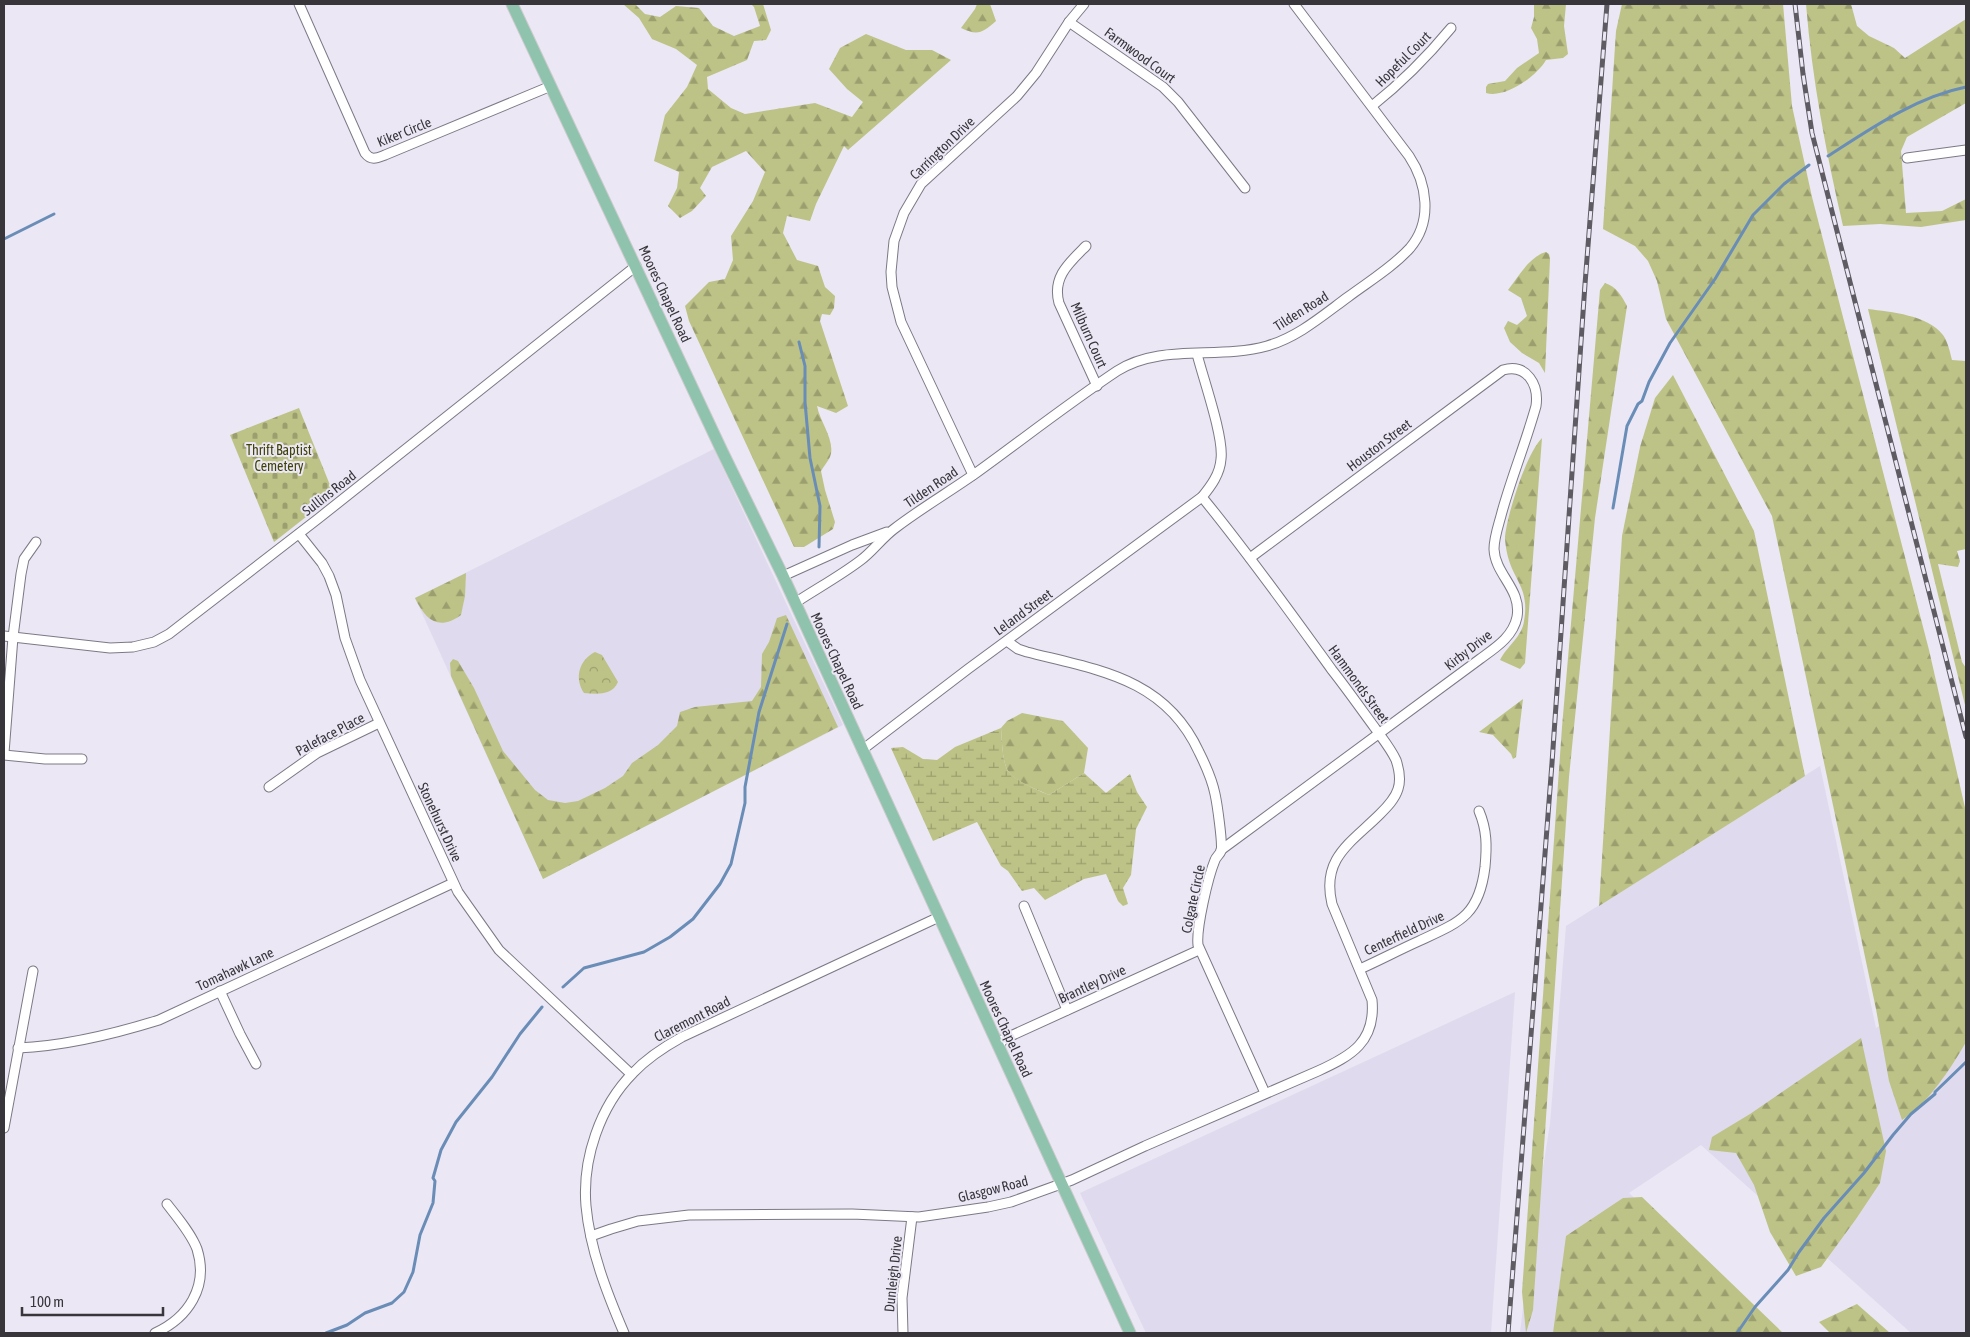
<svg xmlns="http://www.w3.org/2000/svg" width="1970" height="1337" font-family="'Asap Condensed',sans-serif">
	<defs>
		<pattern id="forest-firs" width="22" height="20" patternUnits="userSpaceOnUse" patternTransform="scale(1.25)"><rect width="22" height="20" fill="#bdc386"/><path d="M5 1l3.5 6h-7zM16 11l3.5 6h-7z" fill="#9b9f6f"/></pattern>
		<pattern id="wetland-marsh" width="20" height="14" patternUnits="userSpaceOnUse" patternTransform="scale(1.25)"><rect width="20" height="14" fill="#bdc386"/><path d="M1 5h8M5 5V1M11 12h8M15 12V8" fill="none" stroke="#9b9f6f"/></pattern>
		<pattern id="cemetery-stones" width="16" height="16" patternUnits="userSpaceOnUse" patternTransform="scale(1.25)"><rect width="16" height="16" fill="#bdc386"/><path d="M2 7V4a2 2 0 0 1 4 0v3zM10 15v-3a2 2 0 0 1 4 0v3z" fill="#9b9f6f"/></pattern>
		<pattern id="park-crowns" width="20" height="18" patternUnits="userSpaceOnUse" patternTransform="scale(1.25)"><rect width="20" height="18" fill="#bdc386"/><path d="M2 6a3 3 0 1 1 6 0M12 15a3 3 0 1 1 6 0" fill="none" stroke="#9b9f6f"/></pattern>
	</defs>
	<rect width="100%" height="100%" fill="#ebe7f5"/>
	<g fill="#dfdaed">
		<polygon points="714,449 843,725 543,879 415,598"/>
		<polygon points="1820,766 1876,1028 1966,969 1966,1333 1911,1333 1701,1145 1629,1193 1776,1333 1520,1333 1529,1256 1550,1124 1566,926"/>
		<polygon points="1515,992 1491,1333 1146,1333 1080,1193"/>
	</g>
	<g fill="url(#forest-firs)">
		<path d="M623,4H635L645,14L660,17L676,6L699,8L713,26L734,36L760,26L754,7L751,4H763L771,30L766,40L754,41L747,60L707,77L708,89L731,108L745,114L815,103L852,117L863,102L847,89L829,69L840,48L866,34L906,50H932L951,60L848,150L844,146L816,204L810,221L787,216L783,233L797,260L818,266L825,287L835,296L834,308L830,315L822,314L820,321L848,406L836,413L817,406C820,422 836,441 830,457C828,461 824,466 821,471L825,490L835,522L833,529L804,547H794L689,321L685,306L709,282L725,279L733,260L731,236L753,201L765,172L746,151L712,167L700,188L706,196L692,211L680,218L668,206L677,188L679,172L654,161L665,115L687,87L697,65L676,49L652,39L639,18Z"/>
		<path d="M977,4H990L996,21C982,33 978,36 961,28L975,9Z"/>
		<path d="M1534,4H1566L1564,26L1568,54L1563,58L1546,60C1537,76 1505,99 1486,93V87L1488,84L1505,81L1517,68L1539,53L1537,39L1531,28L1534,17Z"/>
		<path d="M1622,4H1783L1792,106L1812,197L1929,650L1966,812V1042C1951,1068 1928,1104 1902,1120L1889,1081L1876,1009L1772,516L1666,319L1657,281L1648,261L1635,246L1603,229L1616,31Z"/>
		<path d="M1806,4H1851L1857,26L1869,36L1894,48L1905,58L1966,19V103L1907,137L1901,151L1906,213L1942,211L1966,199V220L1921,227L1880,224L1843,226C1826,152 1812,79 1806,4Z"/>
		<path d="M1546,252L1549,254L1550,259L1545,373L1539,363L1522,353L1510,342L1504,328L1508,321L1517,325L1527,316L1521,298L1508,290C1518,277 1530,256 1546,252Z"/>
		<path d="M1605,283C1617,287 1621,295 1627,306L1595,518L1569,777L1533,1310L1526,1333L1522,1292L1562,727L1600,290Z"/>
		<path d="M1868,309C1891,312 1928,315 1943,335C1948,342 1950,352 1952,360L1966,361V549L1957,551L1960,561L1958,567L1938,564L1962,662L1966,668V709Z"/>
		<polygon points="1673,375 1754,531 1805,776 1599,906 1622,536 1640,447 1655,398"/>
		<path d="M1542,438L1525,663L1520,669L1500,660C1507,646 1522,637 1524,621C1530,587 1513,581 1507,553C1506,548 1505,542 1505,537C1507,515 1526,454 1542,438Z"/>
		<path d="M466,573L465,596L461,615C439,631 426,621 415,598Z"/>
		<polygon points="786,615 838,727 543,879 451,676 450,663 453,659 458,661 474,688 503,751 535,790 548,800 565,803 578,801 605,788 623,776 632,763 658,745 677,726 680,712 695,707 752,701 761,687 762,654 769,642 777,618"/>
		<polygon points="1523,699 1516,757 1513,759 1511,754 1493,735 1479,732"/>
		<path d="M1022,713L1063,721L1088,748L1084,773L1049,795C1038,790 1015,782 1008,771C1002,761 1002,740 1001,728L1007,721Z"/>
		<polygon points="1861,1038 1886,1151 1880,1183 1856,1219 1821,1267 1796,1276 1770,1232 1754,1185 1736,1153 1709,1150 1712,1137 1750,1114"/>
		<polygon points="1642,1197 1783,1333 1553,1333 1566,1236 1623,1198"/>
		<polygon points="1857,1304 1890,1333 1830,1333 1819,1322"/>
	</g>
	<path fill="url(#wetland-marsh)" d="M1001,728C1002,740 1002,761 1008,771C1015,781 1038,790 1049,795L1084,773L1106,793L1130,774L1137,792L1147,807L1136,829L1131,875L1123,888L1128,904L1123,906L1118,901L1106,874L1084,879L1045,900L1034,888L1022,891L1008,871L1001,866L977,822L933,841L891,748L903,747L923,759L937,760L955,747Z"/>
	<polygon fill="url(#cemetery-stones)" points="299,408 334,495 274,542 230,435"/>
	<path fill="url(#park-crowns)" d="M595,652L602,655L618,682C612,696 596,694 584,693C574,678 579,660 595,652Z"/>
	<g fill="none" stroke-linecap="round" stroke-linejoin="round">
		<g stroke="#698db6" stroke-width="3">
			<path d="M1828,156C1870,129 1916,97 1966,87"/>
			<polyline points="4,239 54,214"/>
			<polyline points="799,342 805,366 805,402 810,458 820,506 819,547"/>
			<polyline points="1613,508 1627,426 1638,404 1642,401 1649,382 1670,343 1715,279 1753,215 1784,184 1809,165"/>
			<polyline points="563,987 584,968 644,952 670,937 693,919 720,884 731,864 745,803 745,787 759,712 787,624"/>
			<polyline points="326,1333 347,1325 365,1313 392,1303 404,1292 413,1272 420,1235 433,1203 435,1181 433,1178 441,1150 456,1122 492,1077 520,1034 542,1007"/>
			<polyline points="1737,1333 1755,1307 1788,1270 1799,1252 1824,1218 1864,1173 1893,1135 1911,1114 1935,1094 1935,1092 1966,1062"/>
		</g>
		<defs>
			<g id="minor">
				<path d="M299,4L365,153C371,161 377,158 385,155L551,86"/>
				<polyline points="1069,22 1163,87 1178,102 1245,188"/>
				<path d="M1372,106C1401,83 1427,57 1451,28"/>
				<polyline points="1907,158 1966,150"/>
				<path d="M1086,246C1069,263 1052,277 1059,303L1097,386"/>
				<polyline points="973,475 901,322 892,287 891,272 894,241 904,213 921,184 1017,96 1036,73 1069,22 1084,4"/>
				<polyline points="299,534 322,563 329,576 336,595 345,638 360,680 458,892 499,950 631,1074"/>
				<polyline points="783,576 852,545 887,532"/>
				<path d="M795,603C816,589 840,576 861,560C873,551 882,538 894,529C920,509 949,492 976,473C1023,439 1069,403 1117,371C1161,343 1218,360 1267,346C1298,337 1322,316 1348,297C1368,282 1393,267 1410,248C1433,221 1427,183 1409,156L1294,4"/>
				<polyline points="4,636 110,648 133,647 154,642 169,634 319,518 636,266"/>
				<path d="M1007,641L1018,649L1027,652C1098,670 1165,678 1199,752C1206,766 1212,779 1215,794C1217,803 1223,844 1221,851C1220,854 1216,857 1215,860C1208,877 1196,928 1198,945L1265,1093"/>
				<path d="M862,750L968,669L1202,497C1211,486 1220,474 1221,459C1224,437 1203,378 1197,354"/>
				<polyline points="4,753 13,637 21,574 24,559 36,542"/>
				<polyline points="4,755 45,759 82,759"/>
				<polyline points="269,787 317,753 379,723"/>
				<path d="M1221,850L1480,659C1495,648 1513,637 1517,617C1522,589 1495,575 1494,549C1494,537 1499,524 1502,512C1512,476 1526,442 1536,406C1539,385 1527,363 1503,370L1250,558"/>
				<polyline points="1024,906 1067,1010"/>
				<path d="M1360,969C1380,960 1399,950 1419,941C1460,922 1479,916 1485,867C1487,846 1487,830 1479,811"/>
				<polyline points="220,991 240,1034 256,1064"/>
				<polyline points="998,1046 1004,1039 1199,950"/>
				<path d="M18,1048C66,1046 114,1034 159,1020L453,883"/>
				<polyline points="4,1128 33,971"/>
				<path d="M591,1236L611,1229L638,1221L689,1215L852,1214L919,1217L988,1207L1011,1202L1072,1180L1145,1146L1318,1071C1351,1056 1376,1042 1372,1000L1332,904C1321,858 1351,843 1380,814C1387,807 1395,799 1398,789C1401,780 1399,769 1396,760C1391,749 1382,738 1375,728C1361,709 1347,689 1332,670C1290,612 1248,553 1202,497"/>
				<path d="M155,1333C188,1318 209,1287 197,1249C191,1233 177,1217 167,1204"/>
				<path d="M624,1333C607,1293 590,1250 586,1206C582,1159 600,1106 633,1073C647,1058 664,1047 682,1037L939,917"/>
				<polyline points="903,1333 902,1298 912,1217"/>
			</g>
			<polyline id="major" points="512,4 722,451 783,576 1130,1333"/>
		</defs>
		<use href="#minor" stroke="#7c7985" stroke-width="11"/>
		<use href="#major" stroke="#cbcbcc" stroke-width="13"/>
		<use href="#minor" stroke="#fff" stroke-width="9"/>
		<use href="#major" stroke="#8fc3ad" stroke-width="11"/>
		<defs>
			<g id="rail">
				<polyline points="1795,4 1803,74 1812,133 1966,737"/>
				<polyline points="1508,1333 1552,763 1585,284 1607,4"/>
			</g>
		</defs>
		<use href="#rail" stroke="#5e5b62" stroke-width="5"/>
		<use href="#rail" stroke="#ebe7f5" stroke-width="3" stroke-dasharray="9" stroke-linecap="butt"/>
	</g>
	<g text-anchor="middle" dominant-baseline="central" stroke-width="4" stroke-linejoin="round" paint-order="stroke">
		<g font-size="14" fill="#38363b" stroke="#ebe7f5">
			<text transform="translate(1140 55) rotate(36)">Farmwood Court</text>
			<text transform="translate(1403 59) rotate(-45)">Hopeful Court</text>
			<text transform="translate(404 132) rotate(-22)">Kiker Circle</text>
			<text transform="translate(942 148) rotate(-44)">Carrington Drive</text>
			<text transform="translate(665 294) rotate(65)">Moores Chapel Road</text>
			<text transform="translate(1301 311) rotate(-32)">Tilden Road</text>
			<text transform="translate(1089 335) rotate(66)">Milburn Court</text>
			<text transform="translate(1379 445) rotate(-37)">Houston Street</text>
			<text transform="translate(931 487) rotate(-34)">Tilden Road</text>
			<text transform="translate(329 493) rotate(-38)">Sullins Road</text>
			<text transform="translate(1023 612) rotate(-36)">Leland Street</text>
			<text transform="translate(1468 650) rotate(-38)">Kirby Drive</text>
			<text transform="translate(837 661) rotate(65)">Moores Chapel Road</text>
			<text transform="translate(1359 684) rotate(54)">Hammonds Street</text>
			<text transform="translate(330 734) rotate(-28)">Paleface Place</text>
			<text transform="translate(440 822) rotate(65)">Stonehurst Drive</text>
			<text transform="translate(1193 899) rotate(-78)">Colgate Circle</text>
			<text transform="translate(1404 933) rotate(-25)">Centerfield Drive</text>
			<text transform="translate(235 969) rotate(-25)">Tomahawk Lane</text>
			<text transform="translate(1092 984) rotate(-25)">Brantley Drive</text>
			<text transform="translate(692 1019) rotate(-27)">Claremont Road</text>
			<text transform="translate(1006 1029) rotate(65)">Moores Chapel Road</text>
			<text transform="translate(993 1189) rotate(-14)">Glasgow Road</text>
			<text transform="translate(893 1274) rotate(-84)">Dunleigh Drive</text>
		</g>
		<g font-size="14" fill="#3f4205" stroke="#ebe7f5">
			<text x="279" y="450">Thrift Baptist<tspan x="279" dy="16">Cemetery</tspan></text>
		</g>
	</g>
	<rect width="1970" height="1337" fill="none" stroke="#38363b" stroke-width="10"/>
	<path d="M22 1307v8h141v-8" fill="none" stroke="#38363b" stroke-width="2.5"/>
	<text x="30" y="1307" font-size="15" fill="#38363b" stroke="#ebe7f5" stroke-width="4" paint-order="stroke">100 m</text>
</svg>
